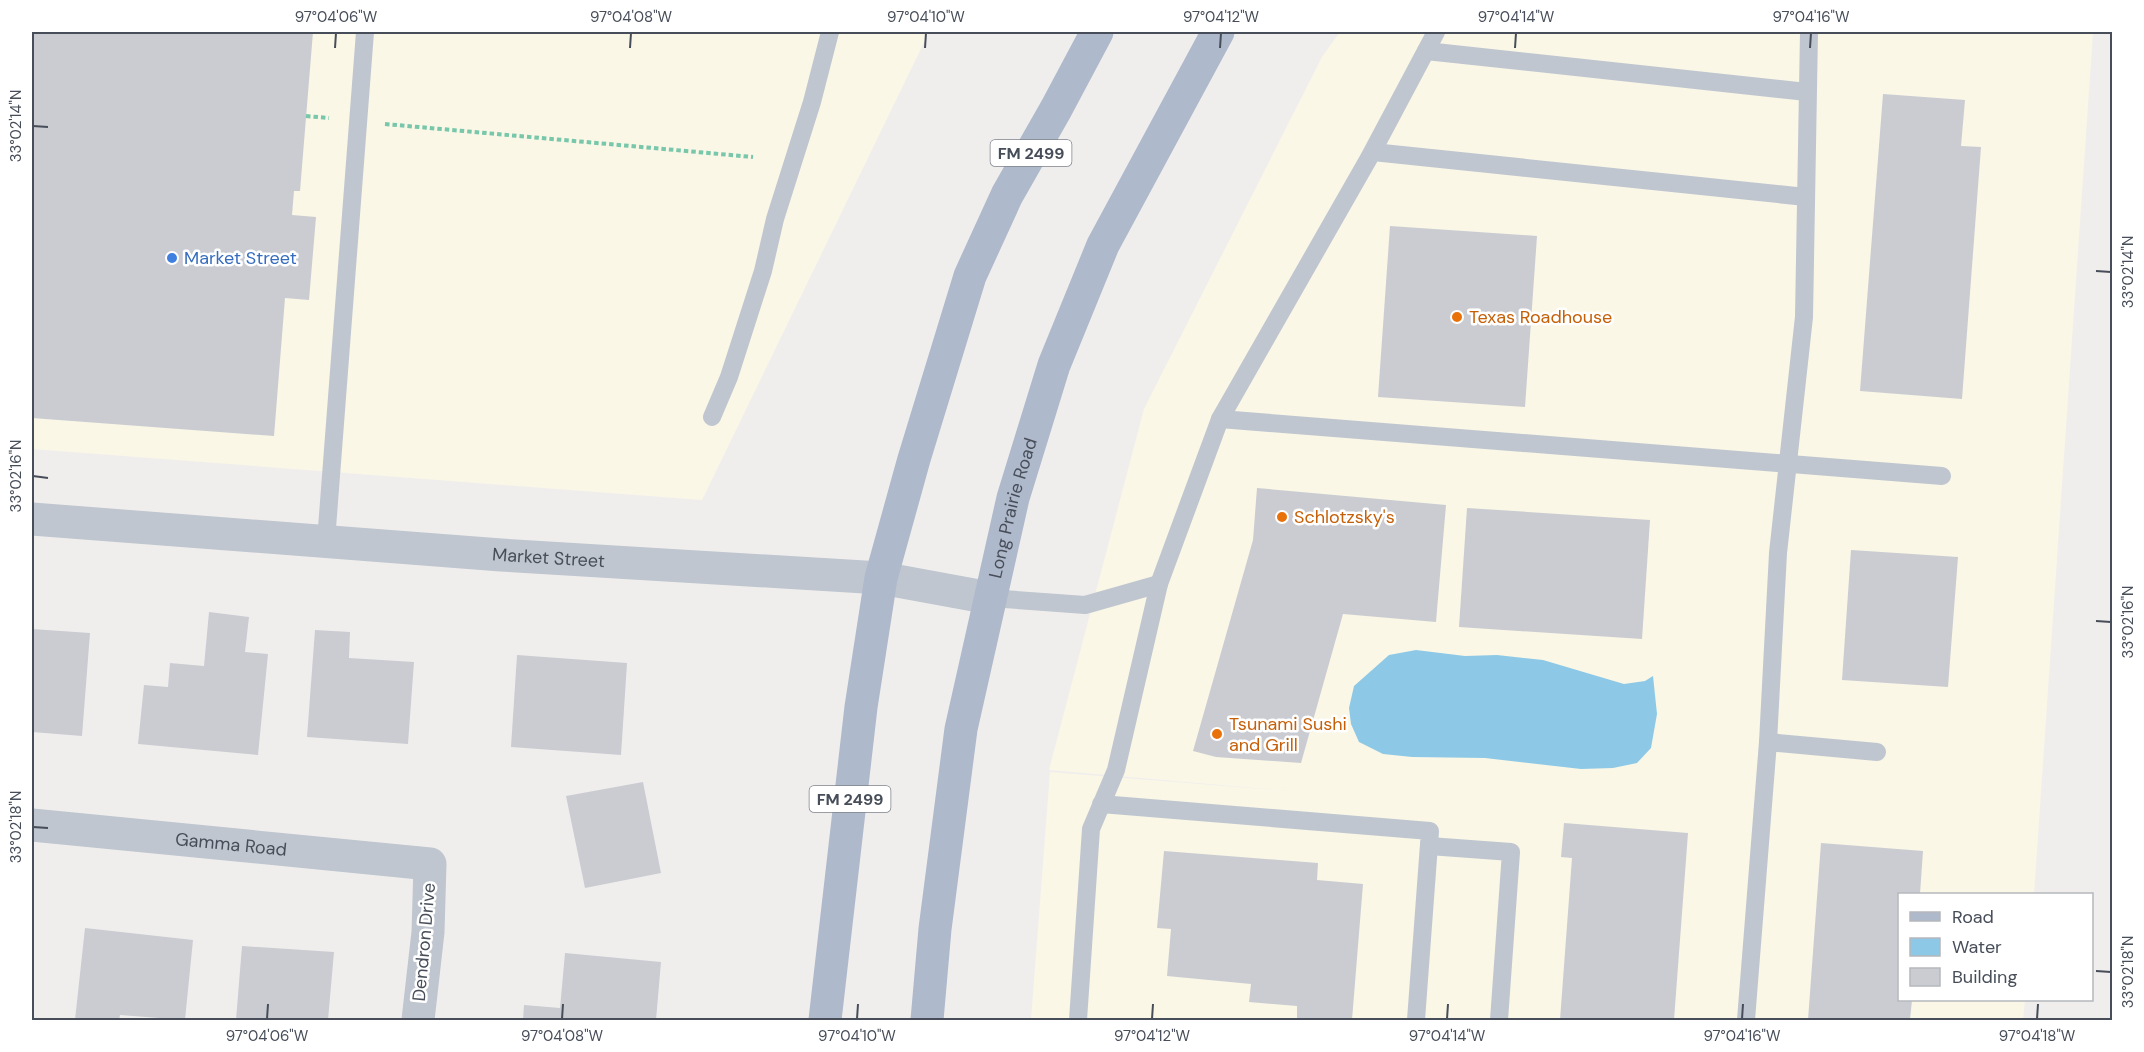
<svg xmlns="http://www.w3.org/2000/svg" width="2144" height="1052" font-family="'DM Sans',sans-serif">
	<rect width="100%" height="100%" fill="#f0eeed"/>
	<g fill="#faf7e7">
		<polygon points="32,32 929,32 702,500 32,449"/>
		<polygon points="1340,32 2093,32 2034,894 1900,894 1900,1000 2025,1000 2023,1020 1031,1020 1050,772 1288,791 1049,770 1144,409 1322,57"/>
	</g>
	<polygon fill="#8dc9e6" points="1416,650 1465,656 1497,655 1543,660 1624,684 1645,681 1653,676 1657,714 1651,748 1637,763 1613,768 1581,769 1485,758 1412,757 1383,754 1359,742 1351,724 1349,708 1354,686 1389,655"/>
	<g fill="#caccd2">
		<polygon points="32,32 313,32 300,191 294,191 292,215 316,217 309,300 285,298 274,436 32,418"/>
		<polygon points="1883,94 1965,100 1961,146 1981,147 1962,399 1860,391"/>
		<polygon points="1390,226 1537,236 1525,407 1378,397"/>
		<polygon points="1257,488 1446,505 1436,622 1343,614 1301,763 1216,757 1193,751 1253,540"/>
		<polygon points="1467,508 1650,520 1642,639 1459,627"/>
		<polygon points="1851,550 1958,557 1948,687 1842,680"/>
		<polygon points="209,612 249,617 245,652 268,654 258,755 138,744 144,685 168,687 170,663 204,666"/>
		<polygon points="32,629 90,633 82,736 32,732"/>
		<polygon points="315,630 350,632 349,658 414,662 408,744 307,737"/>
		<polygon points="517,655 627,663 621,755 511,747"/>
		<polygon points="643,782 661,873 585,888 566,796"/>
		<polygon points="1564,823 1688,833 1674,1020 1560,1020 1572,858 1561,857"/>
		<polygon points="1821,843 1923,851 1920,894 1900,894 1900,1000 1912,1000 1910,1020 1808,1020"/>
		<polygon points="1164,851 1318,863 1317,880 1363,884 1352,1020 1297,1019 1297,1006 1249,1002 1251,984 1167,976 1171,929 1157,928"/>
		<polygon points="85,928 193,940 185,1020 120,1015 119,1020 75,1020"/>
		<polygon points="242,946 334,952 328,1020 236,1020"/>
		<polygon points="565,953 661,962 656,1020 523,1020 524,1005 560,1008"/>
	</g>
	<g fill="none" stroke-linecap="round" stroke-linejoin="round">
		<g stroke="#78c7aa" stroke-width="4" stroke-dasharray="4.5 3" stroke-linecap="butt">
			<polyline points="306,116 329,118"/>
			<polyline points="385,124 753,157"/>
		</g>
		<g stroke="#bfc6cf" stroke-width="18">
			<polyline points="1426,51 1807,92"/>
			<polyline points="1373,152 1806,197"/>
			<polyline points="712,417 729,377 763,271 775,219 812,102 830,32"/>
			<polyline points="1220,419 1942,476"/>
			<polyline points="326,541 365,32"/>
			<polyline points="990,598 1085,605 1159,584"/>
			<polyline points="1768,742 1877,752"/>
			<polyline points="1101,804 1430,831 1416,1020"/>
			<polyline points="1429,846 1511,852 1499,1020"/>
			<polyline points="1078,1020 1091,829 1116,770 1159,584 1220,419 1369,158 1436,32"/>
			<polyline points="1746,1020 1768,742 1778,553 1804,317 1809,32"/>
		</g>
		<g stroke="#bfc6cf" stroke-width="33">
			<path id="s1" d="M32,519L501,555L881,578L990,598"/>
			<path id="s2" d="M32,825L430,864L428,932L418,1020"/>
		</g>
		<g stroke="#aeb9cb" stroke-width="33">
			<polyline points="825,1020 861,707 881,578 914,459 970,276 1007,195 1056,109 1097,32"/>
			<path id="s3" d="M927,1020L935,929L961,729L1013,498L1054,365L1103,245L1218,32"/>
		</g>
	</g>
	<path fill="none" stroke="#474e59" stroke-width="2" d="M335,48L336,33M630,48L631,33M925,48L926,33M1220,48L1221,33M1515,48L1516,33M1810,48L1811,33M33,126L48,127M2096,271L2111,272M33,476L48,478M2096,621L2111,622M33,827L48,828M2096,971L2111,972M267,1019L268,1004M562,1019L563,1004M857,1019L858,1004M1152,1019L1153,1004M1447,1019L1448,1004M1742,1019L1743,1004M2037,1019L2038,1004"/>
	<circle fill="#3f7fe0" stroke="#fff" stroke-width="2" cx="172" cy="258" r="6"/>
	<g fill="#e8710a" stroke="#fff" stroke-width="2">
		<circle cx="1457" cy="317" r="6"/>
		<circle cx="1282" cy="517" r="6"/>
		<circle cx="1217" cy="734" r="6"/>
	</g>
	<g text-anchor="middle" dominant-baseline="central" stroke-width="5" stroke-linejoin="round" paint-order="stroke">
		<g fill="#fff" stroke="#7e838b" stroke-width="1.5">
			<rect x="990.5" y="140" width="81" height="26" rx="4.5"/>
			<rect x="809.5" y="786" width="81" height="26" rx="4.5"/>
		</g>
		<g font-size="16" font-weight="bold" fill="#474e59">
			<text x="1031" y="153">FM 2499</text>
			<text x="850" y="799">FM 2499</text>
		</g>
		<g font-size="18" fill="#366cbe" stroke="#fff" text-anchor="start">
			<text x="184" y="258">Market Street</text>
		</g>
		<g font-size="18" fill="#c56008" stroke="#fff" text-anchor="start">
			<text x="1469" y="317">Texas Roadhouse</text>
			<text x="1294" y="517">Schlotzsky's</text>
			<text x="1229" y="724">Tsunami Sushi<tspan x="1229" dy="21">and Grill</tspan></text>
		</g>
		<g font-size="18" fill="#474e59" stroke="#fff">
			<text stroke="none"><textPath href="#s3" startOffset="520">Long Prairie Road</textPath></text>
			<text stroke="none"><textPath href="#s1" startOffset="518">Market Street</textPath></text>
			<text stroke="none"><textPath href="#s2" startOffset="200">Gamma Road</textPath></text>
			<text transform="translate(424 942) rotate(-85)">Dendron Drive</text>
		</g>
	</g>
	<rect width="2144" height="1052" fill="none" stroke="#ffffff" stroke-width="66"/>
	<rect x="1898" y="893" width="195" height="108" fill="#ffffff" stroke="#b5b8bd" stroke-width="1.5"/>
	<rect x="1910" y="912" width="30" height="9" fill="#aeb9cb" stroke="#b5b8bd" stroke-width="1.5"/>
	<text x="1952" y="923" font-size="18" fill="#474e59">Road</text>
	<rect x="1910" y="938" width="30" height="18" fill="#8dc9e6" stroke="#b5b8bd" stroke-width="1.5"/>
	<text x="1952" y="953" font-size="18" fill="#474e59">Water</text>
	<rect x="1910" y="968" width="30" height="18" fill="#caccd2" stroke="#b5b8bd" stroke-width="1.5"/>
	<text x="1952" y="983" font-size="18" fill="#474e59">Building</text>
	<rect x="33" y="33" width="2078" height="986" fill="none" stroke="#474e59" stroke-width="2"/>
	<g font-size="15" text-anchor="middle" fill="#474e59">
		<text x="336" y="22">97°04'06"W</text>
		<text x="631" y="22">97°04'08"W</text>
		<text x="926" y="22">97°04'10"W</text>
		<text x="1221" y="22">97°04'12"W</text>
		<text x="1516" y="22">97°04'14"W</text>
		<text x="1811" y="22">97°04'16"W</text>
		<text transform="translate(16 126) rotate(-90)" y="5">33°02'14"N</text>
		<text transform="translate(2128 272) rotate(-90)" y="5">33°02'14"N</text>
		<text transform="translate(16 476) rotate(-90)" y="5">33°02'16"N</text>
		<text transform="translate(2128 622) rotate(-90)" y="5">33°02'16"N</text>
		<text transform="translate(16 827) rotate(-90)" y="5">33°02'18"N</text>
		<text transform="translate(2128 972) rotate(-90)" y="5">33°02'18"N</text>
		<text x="267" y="1041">97°04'06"W</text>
		<text x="562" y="1041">97°04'08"W</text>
		<text x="857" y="1041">97°04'10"W</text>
		<text x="1152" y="1041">97°04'12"W</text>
		<text x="1447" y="1041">97°04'14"W</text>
		<text x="1742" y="1041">97°04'16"W</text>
		<text x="2037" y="1041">97°04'18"W</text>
	</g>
</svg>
